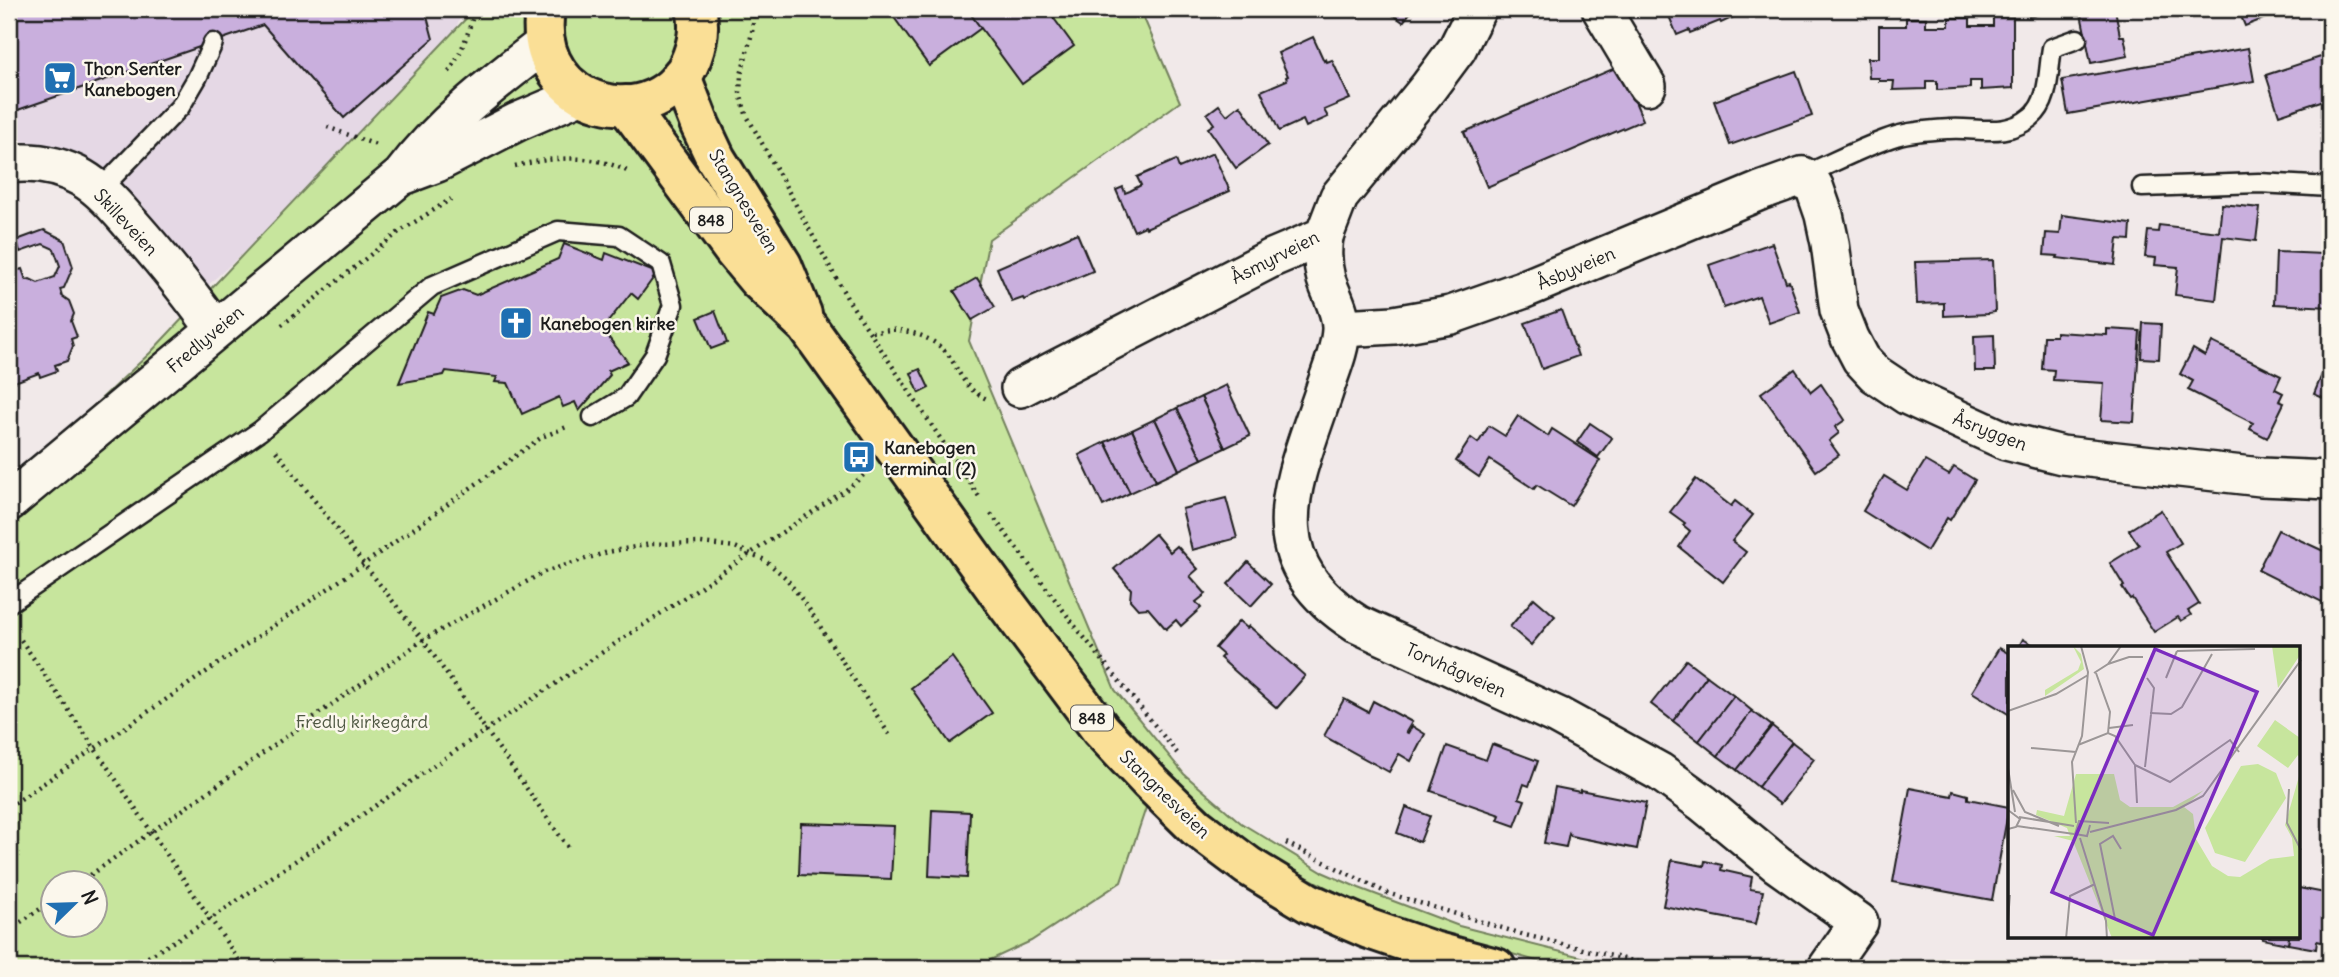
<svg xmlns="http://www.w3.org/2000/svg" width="2339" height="977" font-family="Delius,sans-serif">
	<rect width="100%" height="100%" fill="#f1e9e9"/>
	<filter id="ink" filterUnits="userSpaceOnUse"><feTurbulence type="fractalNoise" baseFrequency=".0143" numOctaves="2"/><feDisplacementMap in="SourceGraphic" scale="14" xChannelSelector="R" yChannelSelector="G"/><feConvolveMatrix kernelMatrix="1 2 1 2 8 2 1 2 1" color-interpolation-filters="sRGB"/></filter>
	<g filter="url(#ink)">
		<polygon fill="#e5d8e5" points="9,9 463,9 444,62 425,87 206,287 111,173 81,155 54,145 20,141 9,143"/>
		<path fill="#c7e59d" stroke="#72805c" stroke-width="2" fill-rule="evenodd" d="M475,9H1140L1180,102L989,239L969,341L1115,690L1184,774L1241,823L1322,872L1359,888L1459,926L1625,968C1607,968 1585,971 1567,968C1542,964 1518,955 1494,949C1396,922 1301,885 1221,820C1189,794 1162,765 1134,734L1152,780L1155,781L1121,882L1031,941L973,968H9V485L150,353ZM52,883H94V925H52Z"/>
		<g fill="#c9afdd" stroke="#1c1c1c" stroke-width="2">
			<polygon points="9,9 425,9 433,39 344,118 263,25 9,113"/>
			<polygon points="888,9 967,9 981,28 929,66"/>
			<polygon points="967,9 1047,9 1074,46 1022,84"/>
			<polygon points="1385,9 1413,9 1403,22"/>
			<polygon points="1666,9 1751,9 1721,23 1720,21 1690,33 1689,30 1677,35"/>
			<polygon points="2027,9 2059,9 2029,17"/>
			<polygon points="2080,9 2115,9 2120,36 2124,36 2128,56 2091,63"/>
			<polygon points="2238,9 2289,9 2245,26"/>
			<polygon points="1993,17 2013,17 2013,88 1981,90 1981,81 1970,81 1970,88 1937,90 1937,81 1926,81 1926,89 1893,90 1894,81 1879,81 1879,78 1869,78 1868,58 1879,58 1879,26 1906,26 1906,18 1926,18 1926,26 1949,26 1949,18 1970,18 1970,26 1993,26"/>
			<polygon points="1313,37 1324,61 1326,59 1327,62 1332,60 1350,99 1324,110 1328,117 1306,127 1303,120 1279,131 1261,91 1287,80 1286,77 1288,76 1278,53"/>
			<polygon points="2248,48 2254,81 2068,114 2062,80"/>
			<polygon points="2330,54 2330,98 2279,115 2266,75"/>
			<polygon points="1620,66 1643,120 1487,187 1464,132"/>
			<polygon points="1796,71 1812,116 1730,145 1714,101"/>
			<polygon points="1219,105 1227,115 1240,105 1268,145 1236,168 1208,128 1214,124 1207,114"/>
			<polygon points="1213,153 1230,191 1146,228 1145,226 1134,231 1116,190 1123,187 1125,193 1130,191 1141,185 1137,177 1176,160 1179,168"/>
			<polygon points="2222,204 2260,208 2256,241 2223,237 2216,300 2175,295 2178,267 2155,265 2156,258 2145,257 2148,231 2158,232 2159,225 2219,232"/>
			<polygon points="2062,215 2131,224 2130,240 2118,239 2115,265 2057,258 2058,256 2044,255 2046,233 2060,234"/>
			<polygon points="44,230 64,240 73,267 64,288 60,289 62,296 69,301 74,314 71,321 77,337 71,339 73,346 67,361 55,365 57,371 40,377 39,373 9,384 9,273 22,269 26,280 30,279 38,283 55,277 60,266 54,249 43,244 20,252 17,240"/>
			<polygon points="1077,233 1093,271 1024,300 1023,298 1012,302 997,268"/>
			<polygon points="2323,241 2330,242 2330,307 2274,304 2276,252 2323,254"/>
			<polygon points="1772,243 1786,282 1789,281 1800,312 1769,323 1759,296 1724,308 1709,265"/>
			<polygon points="564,244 604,260 606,253 657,273 638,299 631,293 600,332 605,333 628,362 608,371 610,375 579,411 575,402 563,407 559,397 522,414 508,383 495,382 497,377 446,371 444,375 399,383 428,312 434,314 441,298 463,290 476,295 558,259"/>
			<polygon points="1993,260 1995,312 1988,313 1988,314 1944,316 1944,303 1917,304 1915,262"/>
			<polygon points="977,278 995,307 972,320 954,291"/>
			<polygon points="1561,310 1578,356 1542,369 1525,323"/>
			<polygon points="715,311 727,343 711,349 698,318"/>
			<polygon points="2143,323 2161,324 2159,359 2141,358"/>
			<polygon points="2107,329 2140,331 2134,422 2101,420 2104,383 2053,380 2054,370 2042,369 2044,336 2056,336 2056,332 2107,335"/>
			<polygon points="1994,335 1995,371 1975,371 1974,336"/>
			<polygon points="2212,342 2281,376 2275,389 2283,393 2279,401 2284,403 2267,438 2250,429 2253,423 2188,390 2193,381 2180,374 2193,349 2205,356"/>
			<polygon points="2330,355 2330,401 2314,394"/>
			<polygon points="920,369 929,388 919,393 911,373"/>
			<polygon points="1795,369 1811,392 1821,384 1845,420 1835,427 1839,433 1829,441 1839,455 1816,471 1761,393"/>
			<polygon points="1226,385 1250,436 1225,448 1201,397"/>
			<polygon points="1201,397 1225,448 1202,459 1177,408"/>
			<polygon points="1177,408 1202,459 1179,470 1155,419"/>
			<polygon points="1518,416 1548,436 1552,429 1600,460 1571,506 1537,485 1534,489 1490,460 1479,477 1456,461 1471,438 1478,443 1489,426 1505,436"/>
			<polygon points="1155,419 1179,470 1156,481 1132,430"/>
			<polygon points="1590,423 1612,438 1598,457 1577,442"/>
			<polygon points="1132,430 1156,481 1130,493 1105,442"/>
			<polygon points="1105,442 1130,493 1103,506 1079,455"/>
			<polygon points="1925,461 1949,475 1954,467 1975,480 1950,520 1947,518 1927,551 1863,511 1884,476 1907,490"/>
			<polygon points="1696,479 1731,506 1735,501 1753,515 1732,541 1746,552 1723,582 1679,547 1690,531 1683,525 1685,523 1670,512"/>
			<polygon points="1226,498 1237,538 1192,550 1182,509"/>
			<polygon points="2161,510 2181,543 2166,552 2199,604 2188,611 2191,615 2181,621 2178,617 2154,632 2132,598 2130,599 2122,587 2124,586 2110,563 2139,545 2129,530"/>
			<polygon points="2278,530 2330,554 2330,606 2258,570"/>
			<polygon points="1155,534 1170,552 1177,546 1198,569 1190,576 1206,594 1196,602 1201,608 1181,626 1176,620 1166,629 1148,608 1138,609 1130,600 1131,589 1114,569"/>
			<polygon points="1248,562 1271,584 1251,606 1228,584"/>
			<polygon points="1534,598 1555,616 1531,645 1510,627"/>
			<polygon points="1239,621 1247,628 1249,626 1305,676 1277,708 1220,658 1223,655 1215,648"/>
			<polygon points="2023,639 2038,648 2018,648"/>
			<polygon points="1999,648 2010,654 2010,715 1972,692"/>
			<polygon points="952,657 992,713 950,743 911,688"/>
			<polygon points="1686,660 1707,676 1673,721 1651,704"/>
			<polygon points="1707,676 1734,696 1699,741 1673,721"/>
			<polygon points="1734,696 1752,711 1718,756 1699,741"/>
			<polygon points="1344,699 1368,712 1373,701 1412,722 1406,732 1408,733 1412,726 1425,734 1411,761 1399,754 1389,772 1324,736"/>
			<polygon points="1752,711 1772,726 1737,770 1718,756"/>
			<polygon points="1772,726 1792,742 1758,787 1737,770"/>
			<polygon points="1792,742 1814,759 1780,804 1758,787"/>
			<polygon points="1492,744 1538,761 1529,786 1524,784 1519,798 1525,800 1515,826 1498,820 1500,815 1431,791 1447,746 1486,760"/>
			<polygon points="1555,787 1580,792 1580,790 1646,803 1637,849 1571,836 1569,833 1566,847 1544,843"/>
			<polygon points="1910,788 1952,796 1953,791 1968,795 1968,799 2009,807 1992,900 1893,882"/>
			<polygon points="1406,807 1430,816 1420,842 1397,833"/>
			<polygon points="932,810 970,812 967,878 929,876"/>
			<polygon points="801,823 894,826 891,879 799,875"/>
			<polygon points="1672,860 1704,866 1705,861 1722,865 1721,870 1752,877 1750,889 1763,891 1756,924 1663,906"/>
			<polygon points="2299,888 2330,894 2330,944 2317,941 2316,949 2288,944 2289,937 2299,937"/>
			<polygon points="2262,937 2289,937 2288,944 2262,939"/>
		</g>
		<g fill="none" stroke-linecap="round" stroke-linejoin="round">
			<defs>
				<g id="lane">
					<path d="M1802,176C1833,163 1864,146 1896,136C1912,131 1932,130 1949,129C1977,127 2006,138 2031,117C2050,102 2048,70 2052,48L2077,39"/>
					<polyline points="2142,187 2259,183 2330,187"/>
					<polyline points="99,191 180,107 197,78 213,43"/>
					<polyline points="9,603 260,431 432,286 558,231 619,236 661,264 673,305 655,355 626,397 593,417"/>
				</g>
				<g id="street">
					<polyline points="1601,9 1647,86"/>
					<path d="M9,164C34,161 59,165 82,178C101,189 116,207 130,223C160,257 189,292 215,329"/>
					<polyline points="405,175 437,163 517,122 580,95"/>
					<path d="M1324,236C1322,250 1322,264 1326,279C1331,295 1342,312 1341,330C1340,351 1330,372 1324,392C1292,486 1255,558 1357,624L1558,716L1660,772L1703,803L1777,864L1859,922L1827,968"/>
					<polyline points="1342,328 1394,325 1451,315 1522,290 1760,191 1802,176 1814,186 1824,215 1830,243 1839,310 1850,338 1861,359 1875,374 1908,396 2006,441 2062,455 2261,477 2330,480"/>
					<polyline points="1020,388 1272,258 1324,236 1339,197 1428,88 1457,49 1477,9"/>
					<path d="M9,502L401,176C440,124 492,84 544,44"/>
				</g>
				<g id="primary">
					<path d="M545,9C529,111 661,140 692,57C698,41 700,25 696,9"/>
					<polyline points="681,76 700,125 716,159 782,265 802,314"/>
					<polyline points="626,105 733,250 758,280 807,326 1005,602 1101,730 1148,780 1196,827 1248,866 1309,903 1369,929 1433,951 1496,968"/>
				</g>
			</defs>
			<use href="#lane" stroke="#1c1c1c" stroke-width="23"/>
			<use href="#street" stroke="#1c1c1c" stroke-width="42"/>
			<use href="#primary" stroke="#1c1c1c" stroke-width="44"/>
			<g stroke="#1c1c1c" stroke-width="4.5" stroke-dasharray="2 5" stroke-linecap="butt">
				<polyline points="754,9 752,33 741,75 740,93 746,114 847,298 980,498"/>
				<path d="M449,72C462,53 469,31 475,9"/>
				<polyline points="327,127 379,146"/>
				<path d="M515,166C553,157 593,153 629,172"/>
				<polyline points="282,325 399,232 451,199"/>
				<path d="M872,332C880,332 891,329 899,330C919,333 941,342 951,359C963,378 965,389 987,399"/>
				<polyline points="276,451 423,640 569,849"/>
				<polyline points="991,514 1075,626 1177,753"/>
				<polyline points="21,640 244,968"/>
				<polyline points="9,807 364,564 542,437 569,426"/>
				<polyline points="1286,843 1387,893 1525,935 1662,968"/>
				<polyline points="79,883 423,640 544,572 608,552 651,544 701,543 735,547 765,560 786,578 809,609 890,736"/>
				<polyline points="9,930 52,901"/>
				<polyline points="130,968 212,918 486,730 850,487 867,472"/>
			</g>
			<use href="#lane" stroke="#fbf7ec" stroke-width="18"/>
			<use href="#street" stroke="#fbf7ec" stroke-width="37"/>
			<use href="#primary" stroke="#fadf96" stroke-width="38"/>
		</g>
	</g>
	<defs>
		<symbol id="supermarket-square" viewBox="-11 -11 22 22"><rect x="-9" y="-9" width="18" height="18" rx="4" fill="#1f6fb2" stroke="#fbf7ec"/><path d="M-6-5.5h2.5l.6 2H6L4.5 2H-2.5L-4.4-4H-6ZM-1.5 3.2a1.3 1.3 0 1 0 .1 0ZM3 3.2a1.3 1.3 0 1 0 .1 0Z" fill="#fff"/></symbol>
		<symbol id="church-square" viewBox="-11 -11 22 22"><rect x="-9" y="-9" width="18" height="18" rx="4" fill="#1f6fb2" stroke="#fbf7ec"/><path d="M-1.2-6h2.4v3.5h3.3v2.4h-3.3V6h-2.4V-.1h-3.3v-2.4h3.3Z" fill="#fff"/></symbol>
		<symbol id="bus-square" viewBox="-11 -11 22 22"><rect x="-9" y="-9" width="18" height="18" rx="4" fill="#1f6fb2" stroke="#fbf7ec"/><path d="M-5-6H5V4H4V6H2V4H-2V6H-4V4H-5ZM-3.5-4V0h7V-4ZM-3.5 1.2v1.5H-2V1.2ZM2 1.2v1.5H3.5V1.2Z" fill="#fff"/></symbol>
	</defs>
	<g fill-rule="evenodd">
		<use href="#supermarket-square" x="41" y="59" width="38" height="38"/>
		<use href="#church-square" x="497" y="304" width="38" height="38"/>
		<use href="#bus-square" x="840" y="438" width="38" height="38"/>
	</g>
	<g text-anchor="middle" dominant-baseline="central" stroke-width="5" stroke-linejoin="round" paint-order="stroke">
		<g fill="#fbf7ec" stroke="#5f5e5a" stroke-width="2">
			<rect x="690" y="207.5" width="42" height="25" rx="5"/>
			<rect x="1071" y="705.5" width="42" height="25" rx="5"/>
		</g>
		<g font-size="16" font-weight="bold" fill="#1c1c1c">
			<text x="711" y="220">848</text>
			<text x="1092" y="718">848</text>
		</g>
		<g font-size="18" font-weight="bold" fill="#1c1c1c" stroke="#fbf7ec" text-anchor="start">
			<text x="84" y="68">Thon Senter<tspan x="84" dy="21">Kanebogen</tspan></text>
			<text x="540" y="323">Kanebogen kirke</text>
			<text x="884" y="447">Kanebogen<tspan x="884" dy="21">terminal (2)</tspan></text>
		</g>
		<g font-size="18" fill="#1c1c1c" stroke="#fbf7ec">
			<text transform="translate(744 201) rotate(59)">Stangnesveien</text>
			<text transform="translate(126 222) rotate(47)">Skilleveien</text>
			<text transform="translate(1275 257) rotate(-27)">Åsmyrveien</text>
			<text transform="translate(1576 268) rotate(-23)">Åsbyveien</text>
			<text transform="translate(205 339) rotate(-40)">Fredlyveien</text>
			<text transform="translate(1990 431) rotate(21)">Åsryggen</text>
			<text transform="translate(1456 670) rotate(24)">Torvhågveien</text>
			<text transform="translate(1165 794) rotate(44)">Stangnesveien</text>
		</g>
		<g font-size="18" fill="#4f5843" stroke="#fbf7ec">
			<text x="362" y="721">Fredly kirkegård</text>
		</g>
	</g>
	<g transform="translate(2008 646)">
		<rect width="292" height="292" fill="#f1e9e9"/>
		<path d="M65,0L73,8L76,23L37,50V44L70,24L73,16ZM264,0H292V9L270,42ZM267,74L292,92V112L290,109L280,122L249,100ZM250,118L268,127L278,152L237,216L207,207L197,182L233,120ZM292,127V292H104L65,195L46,190H62L59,182L28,169L29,164L56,170L68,128H106L112,154L122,161H165L196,144L176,161L185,168L188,193L204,220L220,230L232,231L262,213L286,210L284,192L277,179Z" fill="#c7e59d"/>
		<path fill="none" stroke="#9c9797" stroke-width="2" d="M169,5L247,3M100,18L121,11H135M86,27L100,18L113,0M88,27L102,66L100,87M158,32L169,5M0,65L48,48L80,29M142,67L163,68L174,61L204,8M101,82L125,79M70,99L100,87L107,90L127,119L129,157M23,102L68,106M127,119L162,136L222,94L231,106M137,121L146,42L139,32M0,122L7,166M281,143L279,177L293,204M5,144L17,166L51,180M0,164L12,173L8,181L0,183M11,171L66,180M68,177L64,116L74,90L80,26L73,0M82,179L79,190L67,188L71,175L101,177M9,180L66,188M82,186L168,164L195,150L293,14M72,192L98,275L99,293M0,273L2,249M107,273L92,198L105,190L113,203M58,293L62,250L87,238"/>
		<path fill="#7b2cbf" fill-opacity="0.15" stroke="#7b2cbf" stroke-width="3.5" d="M147,3L249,46L145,289L44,246Z"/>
		<rect width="292" height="292" fill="none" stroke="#1c1c1c" stroke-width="3.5"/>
	</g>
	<rect width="2339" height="977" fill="none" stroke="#fbf7ec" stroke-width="35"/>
	<rect x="18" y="18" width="2304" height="942" fill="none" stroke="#1c1c1c" stroke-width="2.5" filter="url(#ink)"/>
	<g transform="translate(74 904) rotate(67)"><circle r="33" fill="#fbf7ec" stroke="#a29f99" stroke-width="2"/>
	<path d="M0-5L12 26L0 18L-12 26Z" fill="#1f6fb2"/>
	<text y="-10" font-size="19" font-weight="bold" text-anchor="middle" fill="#1c1c1c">N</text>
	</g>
</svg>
